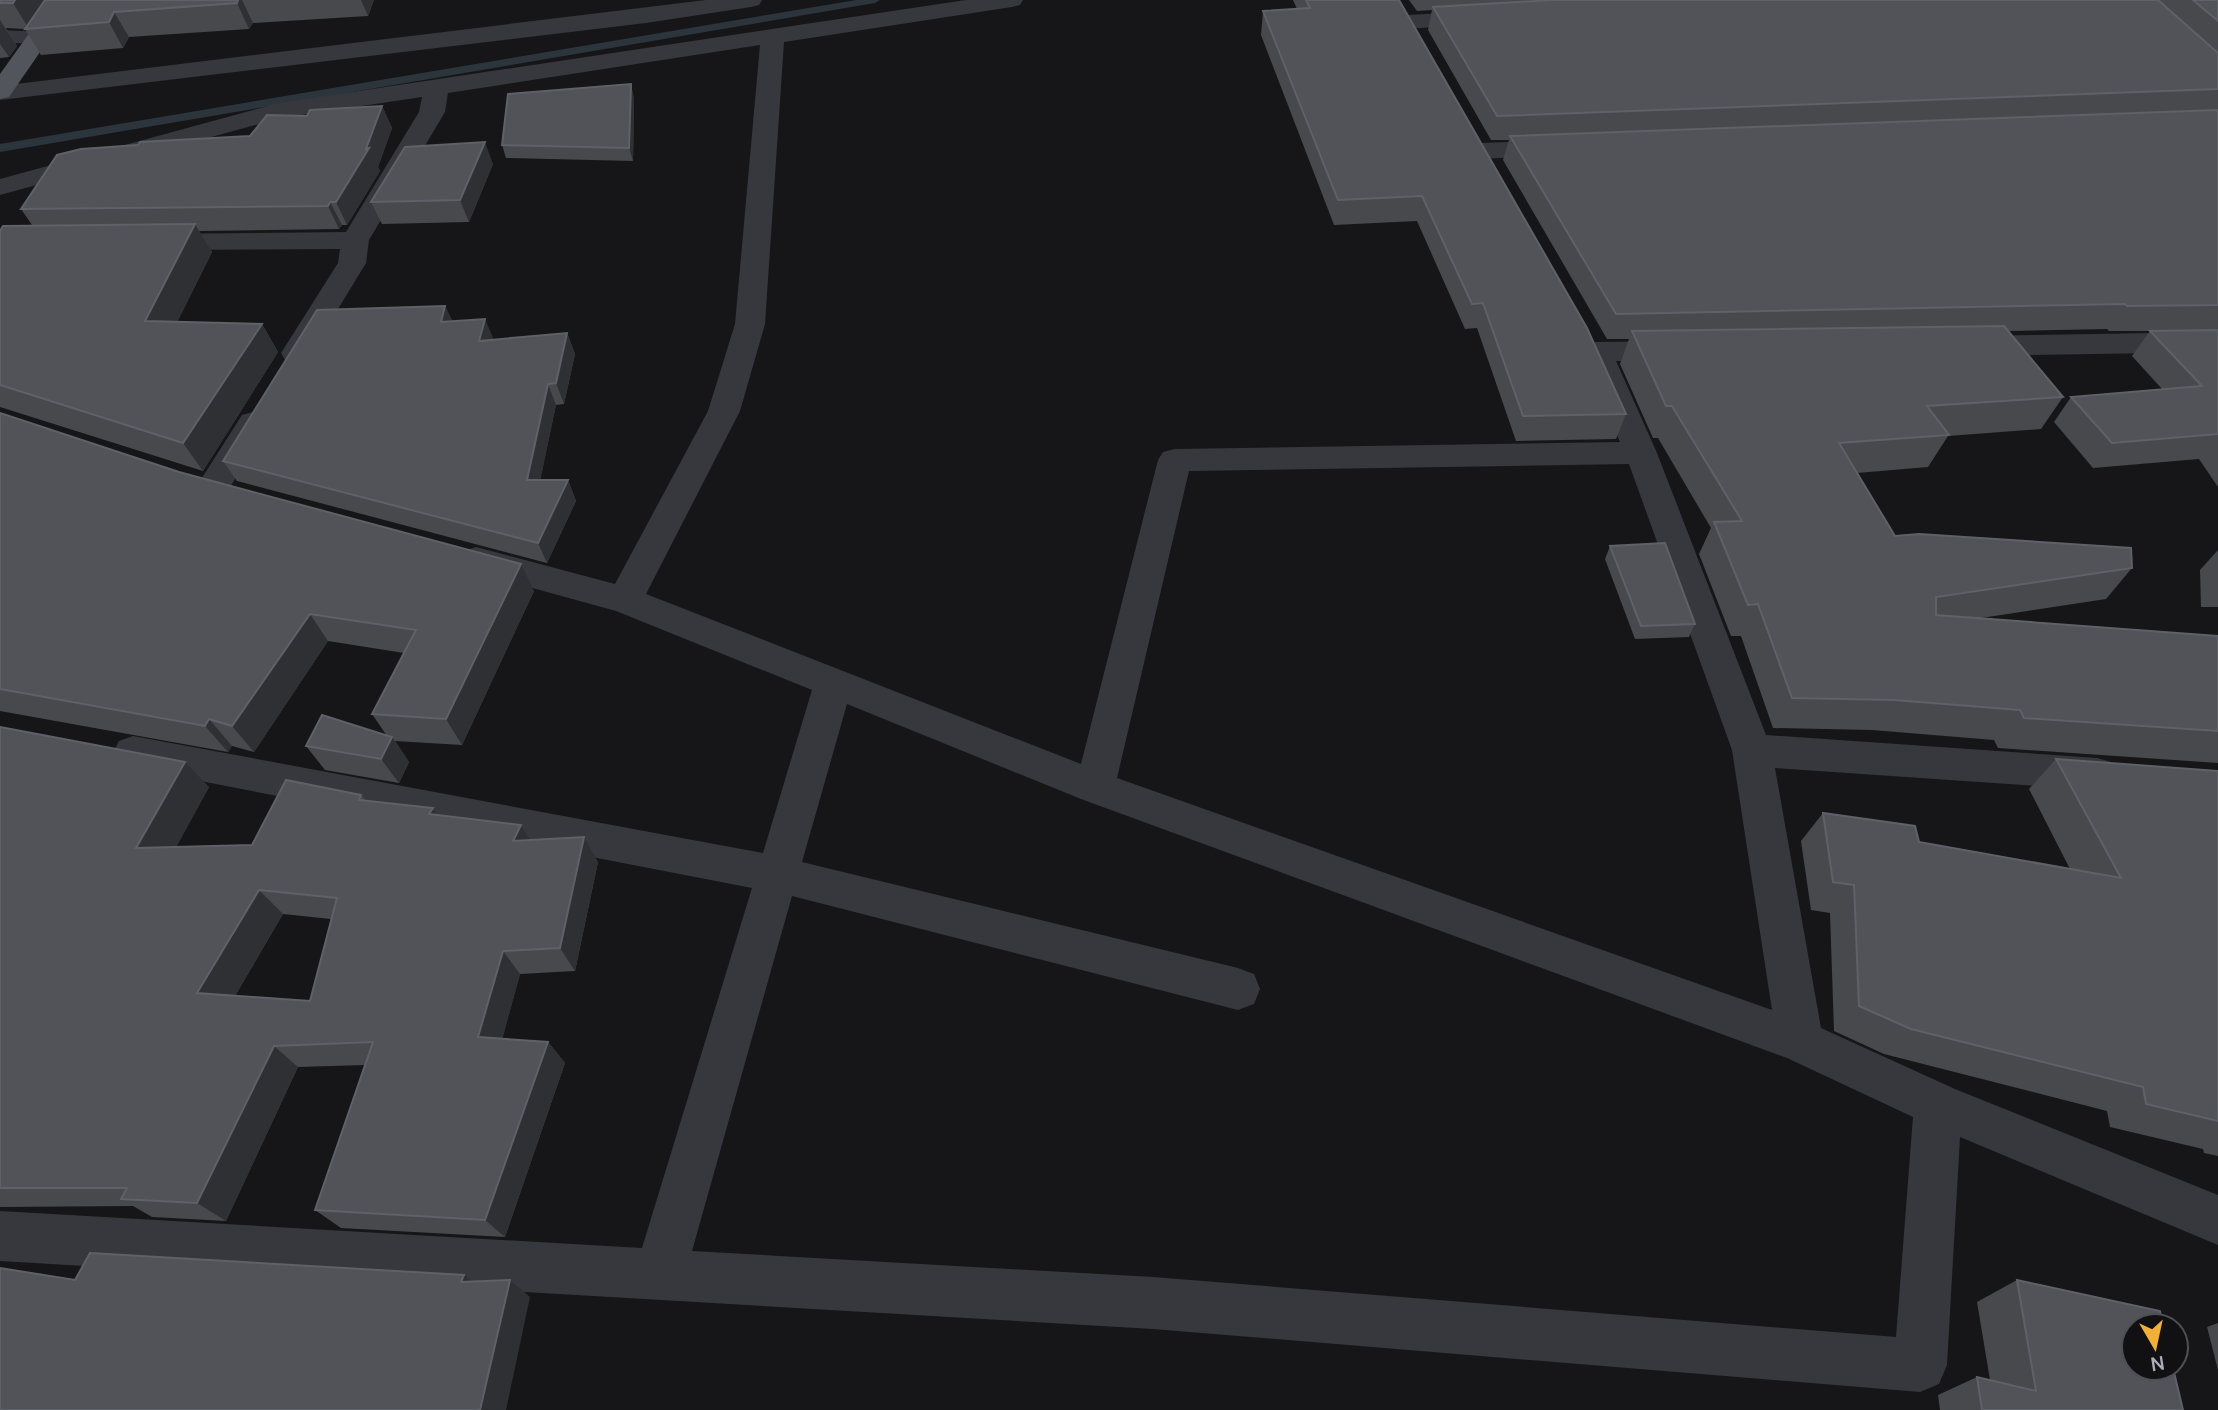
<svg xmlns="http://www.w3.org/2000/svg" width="2218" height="1410" font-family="Manrope,sans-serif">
	<rect width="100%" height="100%" fill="#161618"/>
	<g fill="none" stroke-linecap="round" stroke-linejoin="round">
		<polygon fill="#2c353c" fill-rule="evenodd" points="856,0 880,0 875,3 0,152 0,144"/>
		<g fill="#37383d" fill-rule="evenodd">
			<polygon points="706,0 762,0 759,5 751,7 646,23 0,100 0,86"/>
			<path d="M966,0H1023L1020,5L1012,7L784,42L765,324L740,411L646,594L1081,764L1158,460L1163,452L1175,449L1620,442L1581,352L1585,345L1596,342L1676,341L1687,344L1691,351L1687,358L1676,361H1616L1657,453L1766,735L2097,758L2111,762L2117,774L2111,786L2097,790L1775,768L1821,1028L1955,1089L2218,1195V1245L1960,1137L1947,1365L1939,1384L1920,1392L1153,1329L0,1261V1211L642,1248L752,888L133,768L119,763L113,752L119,741L133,736L763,853L812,690L616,611L464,569L458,560L464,551L476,547L615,584L708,411L735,324L760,45L448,93L445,112L369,240L366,263L307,360L296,363L285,360L281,353L338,263L340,249L154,250L144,248L140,242L144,236L154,234L346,232L419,112L422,97L281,118L0,195V179L279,103ZM1629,464L1732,750L1772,1010L1117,778L1189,471ZM847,704L1081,799L1787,1058L1913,1117L1896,1337L1153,1277L692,1251L792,896L1238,1010L1254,1004L1260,989L1254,974L1238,968L802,862Z"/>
			<polygon points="1482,11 1490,13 1494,18 1490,23 1407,29 1399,27 1395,22 1399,17 1407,15"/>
			<polygon points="0,30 47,32 51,37 47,42 0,44"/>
			<polygon points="1558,140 1567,142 1571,148 1567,154 1481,159 1472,157 1468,151 1472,145 1481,143"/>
			<polygon points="2218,332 2218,352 1968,356 1957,353 1953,346 1957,339 1968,336"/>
			<polygon points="253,412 264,415 269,423 224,497 212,501 200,497 195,489 200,481 242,415"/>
		</g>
		<polygon fill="#53555c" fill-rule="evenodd" points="53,0 76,0 9,97 0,99 0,74"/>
	</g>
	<g fill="#47494d" fill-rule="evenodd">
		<polygon points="0,0 374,0 368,16 253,23 249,29 129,37 123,48 41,55 25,29 6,28 17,46 9,57 0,58"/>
		<polygon points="1293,0 1399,0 1626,414 1616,439 1516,441 1477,328 1465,329 1417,221 1334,225 1261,35 1263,11 1297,9"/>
		<polygon points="1409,0 2218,0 2218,487 2199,459 2093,468 2054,422 2071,397 2162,389 2132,356 2150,331 2109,331 2107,329 2008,331 2063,397 2041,429 1948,436 1928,467 1857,473 1895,536 2132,568 2106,599 1981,618 2218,636 2218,763 1998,748 1994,740 1872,730 1773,728 1741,636 1731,636 1699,554 1711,528 1658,438 1653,438 1620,364 1629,339 1607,339 1503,160 1509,140 1491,140 1428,30 1432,10 1417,11"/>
		<polygon points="634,97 633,161 506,158 502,145"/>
		<polygon points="382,106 392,128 378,167 380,171 347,225 342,225 339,229 199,231 212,252 177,322 262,324 278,352 203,471 0,407 0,231 32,225 21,209 138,145 250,136 307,116"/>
		<polygon points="493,164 469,222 382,224 371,202"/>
		<polygon points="445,306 452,321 494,340 567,333 575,354 564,404 556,405 540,480 568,480 576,501 547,563 237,481 223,461"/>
		<polygon points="0,413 534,591 462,745 395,741 409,762 399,783 325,770 306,746 387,736 372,714 404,653 328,641 254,752 232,746 228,752 0,711"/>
		<polygon points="1610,546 1695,624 1689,637 1635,639 1605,559"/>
		<polygon points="2218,550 2218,607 2201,607 2200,570"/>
		<path d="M0,727L209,787L176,847L252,845L361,795L366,801L438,815L530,840L598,862L575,971L520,974L502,1039L548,1042L565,1063L505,1237L341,1228L315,1210L365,1065L298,1067L226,1221L152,1217L133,1206L0,1207ZM283,914L331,919L310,1001L235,996Z"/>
		<polygon points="2056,759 2218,771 2218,1156 2204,1153 2203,1149 2110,1127 2107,1111 1884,1054 1834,1031 1830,913 1811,910 1801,841 1823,813 1919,842 2070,869 2029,789"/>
		<polygon points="2017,1280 2183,1410 1940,1410 1938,1395 1977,1377 1990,1380 1977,1302"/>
		<polygon points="2218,1323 2218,1370 2207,1327"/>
	</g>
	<g fill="#2f3033">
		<polygon points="15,0 51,0 29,29 13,3"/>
		<polygon points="238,0 242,0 253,23 249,29 237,3"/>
		<polygon points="361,0 374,0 368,16"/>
		<polygon points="114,12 129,37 123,48 109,22"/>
		<polygon points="0,20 17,46 9,57 0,44"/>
		<polygon points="631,84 634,97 633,161 629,148"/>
		<polygon points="382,106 392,128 378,167 380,171 347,225 336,202 366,149"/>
		<polygon points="485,142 493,164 469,222 460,200"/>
		<polygon points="330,202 342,225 339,229 328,206"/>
		<polygon points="195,224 212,252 164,349 145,321"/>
		<polygon points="445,306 455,326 441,322"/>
		<polygon points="485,319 494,340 479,341"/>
		<polygon points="262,324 278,352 203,471 183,443"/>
		<polygon points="567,333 575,354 564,404 556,383"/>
		<polygon points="548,384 556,405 536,501 527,480"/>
		<polygon points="568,480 576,501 547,563 538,543"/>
		<polygon points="521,564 534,591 462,745 446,719"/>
		<polygon points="310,614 328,641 254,752 232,726"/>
		<polygon points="209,719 232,746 228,752 205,726"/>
		<polygon points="392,737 409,762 399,783 381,759"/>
		<polygon points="185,762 209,787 162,873 136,848"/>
		<polygon points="433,808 450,833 429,814"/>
		<polygon points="521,825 536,850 513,841"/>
		<polygon points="584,837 598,862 575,971 560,948"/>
		<polygon points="259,890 283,914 223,1016 197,993"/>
		<polygon points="503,951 520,974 497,1059 478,1037"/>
		<polygon points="548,1042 565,1063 505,1237 485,1220"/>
		<polygon points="274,1046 298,1067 226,1221 197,1203"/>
		<polygon points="464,1275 486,1292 461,1282"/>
		<polygon points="510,1280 530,1297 506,1410 480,1410"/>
	</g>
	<g fill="#525359" stroke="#5f6168" stroke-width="2" fill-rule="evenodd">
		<polygon points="0,0 15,0 13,3 0,3"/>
		<polygon points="45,0 238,0 237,3 114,12 109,22 25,29"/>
		<polygon points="1306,0 1399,0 1587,328 1626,414 1523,416 1483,303 1472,304 1422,196 1338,200 1263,11 1310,8"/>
		<polygon points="1553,0 2158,0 2218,53 2218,89 1497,116 1433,7"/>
		<polygon points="2193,0 2218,0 2218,21"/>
		<polygon points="631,84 629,148 502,145 508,94"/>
		<polygon points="382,106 366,149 369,148 336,202 330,202 328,206 21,209 57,155 81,149 138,145 140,142 250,136 267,115 307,116 310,110"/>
		<polygon points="2218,110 2218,305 2127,306 2125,304 1616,314 1510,136"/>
		<polygon points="485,142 460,200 371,202 405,147"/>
		<polygon points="195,224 145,321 262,324 183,443 0,385 0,231 3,226"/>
		<polygon points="445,306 441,322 485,319 479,341 567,333 556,383 548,384 527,480 568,480 538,543 223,461 317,310"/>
		<polygon points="2004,326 2063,397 1927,406 1949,435 1839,443 1895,536 1919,534 2131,548 2132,568 1936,597 1936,615 2218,636 2218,731 2024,718 2020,710 1894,700 1792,698 1758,604 1748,605 1714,522 1742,521 1672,406 1666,406 1632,331"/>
		<polygon points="2218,330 2218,434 2112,443 2071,397 2202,386 2150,331"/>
		<polygon points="0,413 179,472 521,564 446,719 372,714 416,630 310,614 232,726 209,719 205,726 0,689"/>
		<polygon points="1665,543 1695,624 1641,626 1610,546"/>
		<polygon points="322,715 392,737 381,759 306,746"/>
		<path d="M0,727L185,762L136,848L252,845L286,780L361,795L359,800L433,808L429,814L521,825L513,841L584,837L560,948L503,951L478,1037L548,1042L485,1220L315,1210L373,1042L274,1046L197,1203L121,1199L127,1188H0ZM259,890L337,898L310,1001L197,993Z"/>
		<polygon points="2056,759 2218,771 2218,1121 2146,1104 2143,1087 1911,1029 1859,1006 1854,885 1833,882 1823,813 1915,826 1919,842 2121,878"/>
		<polygon points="90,1253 464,1275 461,1282 510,1280 480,1410 0,1410 0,1268 75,1280"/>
		<polygon points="2017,1280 2160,1311 2163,1326 2134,1326 2134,1368 2173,1368 2183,1410 1982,1410 1977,1377 2036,1391"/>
	</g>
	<g transform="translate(2155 1347) rotate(171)"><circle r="33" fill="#111113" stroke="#4d4f55" stroke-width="2"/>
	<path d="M0-5L12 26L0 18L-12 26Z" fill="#f2b134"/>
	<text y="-10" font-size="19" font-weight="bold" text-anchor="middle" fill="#a8adb8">N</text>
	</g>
</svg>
